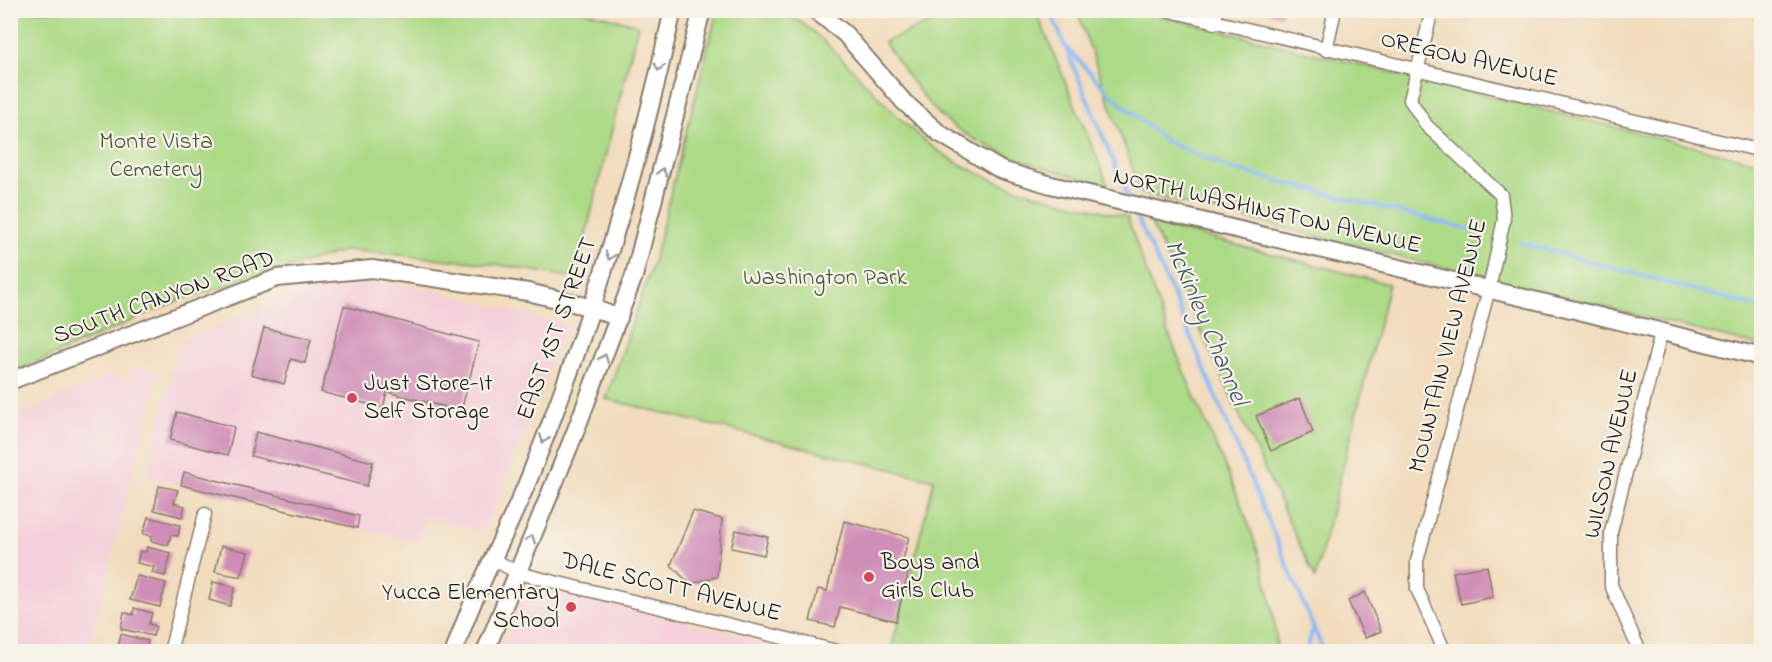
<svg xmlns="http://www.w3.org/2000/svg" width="1772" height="662" font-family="'Indie Flower',sans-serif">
	<rect width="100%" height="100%" fill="#f7f3e8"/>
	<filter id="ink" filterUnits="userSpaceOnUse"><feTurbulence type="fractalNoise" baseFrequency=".0167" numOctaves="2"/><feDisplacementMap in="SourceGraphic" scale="12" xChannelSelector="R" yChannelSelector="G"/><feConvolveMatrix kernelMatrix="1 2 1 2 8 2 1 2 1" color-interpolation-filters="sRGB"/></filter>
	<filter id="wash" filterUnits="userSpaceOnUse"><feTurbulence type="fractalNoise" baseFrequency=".008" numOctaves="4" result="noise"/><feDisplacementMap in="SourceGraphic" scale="24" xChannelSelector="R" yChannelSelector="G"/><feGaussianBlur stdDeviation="1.35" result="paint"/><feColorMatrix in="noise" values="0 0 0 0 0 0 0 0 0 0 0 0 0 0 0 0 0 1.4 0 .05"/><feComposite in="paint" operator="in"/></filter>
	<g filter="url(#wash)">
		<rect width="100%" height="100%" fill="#f2dcbd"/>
		<g fill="#f5cfdb">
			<polygon points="365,282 417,287 567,325 484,532 426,518 419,543 146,476 180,342 319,284"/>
			<polygon points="132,366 158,372 88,651 11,651 11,418 109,376 128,381"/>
			<polygon points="530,584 802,651 501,651"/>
		</g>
		<g fill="#adda87" stroke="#647b52" stroke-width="1.5">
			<polygon points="580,10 638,25 575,278 495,264 347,250 177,301 11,373 11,11"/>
			<path d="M717,11C733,10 763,7 777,11C807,20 831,48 852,69C879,97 913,136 946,156C1001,191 1065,201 1127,217C1147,273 1166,330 1189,384C1226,472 1272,555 1277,651H891L934,480L606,399L653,263Z"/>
			<path d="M959,11H1036L1108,185C1053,171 972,151 933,108C915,89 900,64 884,42Z"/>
			<polygon points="1077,11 1140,11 1761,163 1761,346 1141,193"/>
			<polygon points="1151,223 1389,284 1315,578"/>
		</g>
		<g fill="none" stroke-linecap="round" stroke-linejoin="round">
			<g stroke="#89b9f5" stroke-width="4">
				<polyline points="1050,10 1129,199"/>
				<polyline points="1066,47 1111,95 1166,141 1231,169 1479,232"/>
				<polyline points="1134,211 1173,295 1324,652"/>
				<polyline points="1521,243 1762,308"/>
				<polyline points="1307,652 1313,626"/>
			</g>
		</g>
		<g id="blocks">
			<g fill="#d08db7">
				<polygon points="1262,10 1283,10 1281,16"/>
				<polygon points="344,306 479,342 461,411 387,392 383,408 321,392"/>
				<polygon points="264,328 311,339 305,363 291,359 284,384 251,374"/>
				<polygon points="1300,398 1313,432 1271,451 1256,416"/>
				<polygon points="177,412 234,427 228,455 170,440"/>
				<polygon points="256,432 373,462 367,486 251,456"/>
				<polygon points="184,472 359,516 357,528 181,485"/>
				<polygon points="159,486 178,490 174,503 185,506 182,517 154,510"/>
				<polygon points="693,511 722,519 717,577 690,584 671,565"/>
				<polygon points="148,517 180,525 178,536 171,535 168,545 151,541 152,536 143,534"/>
				<polygon points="844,521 909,537 902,563 910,565 896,621 840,607 835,627 810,621 818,589 827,591"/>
				<polygon points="736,530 768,537 764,555 731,548"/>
				<polygon points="221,546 248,552 241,577 215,572"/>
				<polygon points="147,547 171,553 165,576 152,573 154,567 137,563 140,551 146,552"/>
				<polygon points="1487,566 1493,597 1461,604 1453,572"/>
				<polygon points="137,576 166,583 160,607 130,600"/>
				<polygon points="213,582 235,587 230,606 209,600"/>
				<polygon points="1365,592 1381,631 1365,638 1348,601"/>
				<polygon points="134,608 152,613 149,624 156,626 153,636 121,629 124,612 133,615"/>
				<polygon points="121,634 148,641 146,652 117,652"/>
			</g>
		</g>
	</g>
	<g filter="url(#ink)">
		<use href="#blocks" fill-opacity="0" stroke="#877c6c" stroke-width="1.5"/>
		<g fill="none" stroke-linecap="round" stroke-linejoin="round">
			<defs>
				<g id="street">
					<polyline points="1166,10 1762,151"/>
					<polyline points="1432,10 1410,100 1427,126 1501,195 1504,219 1489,289 1417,561 1417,589 1445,652"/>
					<polyline points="1214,23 1217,10"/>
					<polyline points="1326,50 1335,10"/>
					<polyline points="493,559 518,573 841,652"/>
					<polyline points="170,652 205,514"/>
					<polyline points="1640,652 1611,585 1611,532 1661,333"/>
				</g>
				<g id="secondary">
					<polyline points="815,10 845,34 904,102 939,133 1001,170 1051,185 1575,310 1762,357"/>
					<polyline points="10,381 277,278 372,269 528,292 593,308 619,318"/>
					<path d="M454,652C474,591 506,535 530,476C591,325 638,170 673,10"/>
					<polyline points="485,652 574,435 634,276 702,10"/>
				</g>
			</defs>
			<use href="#street" stroke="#877c6c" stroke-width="15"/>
			<use href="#secondary" stroke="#877c6c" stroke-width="20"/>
			<use href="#street" stroke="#fff" stroke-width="12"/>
			<use href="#secondary" stroke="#fff" stroke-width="16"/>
		</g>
		<defs><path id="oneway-chevron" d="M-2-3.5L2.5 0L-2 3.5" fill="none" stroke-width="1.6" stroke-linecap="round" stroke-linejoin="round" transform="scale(1.5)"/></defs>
		<g stroke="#999">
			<use href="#oneway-chevron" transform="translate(659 67) rotate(103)"/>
			<use href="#oneway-chevron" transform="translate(662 172) rotate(-76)"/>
			<use href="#oneway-chevron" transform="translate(610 256) rotate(107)"/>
			<use href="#oneway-chevron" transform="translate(604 358) rotate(-69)"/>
			<use href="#oneway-chevron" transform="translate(544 439) rotate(111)"/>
			<use href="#oneway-chevron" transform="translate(531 539) rotate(-70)"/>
		</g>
	</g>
	<g fill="#d1495b" stroke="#f7f3e8" stroke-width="2">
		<circle cx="352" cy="398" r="6"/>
		<circle cx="869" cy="577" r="6"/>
		<circle cx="571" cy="607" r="6"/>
	</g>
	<g text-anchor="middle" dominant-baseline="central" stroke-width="4.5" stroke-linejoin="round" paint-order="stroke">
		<g font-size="24" fill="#1c1c1c" stroke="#f7f3e8">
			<text transform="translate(1469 60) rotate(13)">OREGON AVENUE</text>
			<text transform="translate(1267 212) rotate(13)">NORTH WASHINGTON AVENUE</text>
			<text transform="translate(164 298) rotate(-20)">SOUTH CANYON ROAD</text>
			<text transform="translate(558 329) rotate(-70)">EAST 1ST STREET</text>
			<text transform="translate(1449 346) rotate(-76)">MOUNTAIN VIEW AVENUE</text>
			<text transform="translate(1612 454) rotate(-77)">WILSON AVENUE</text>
			<text transform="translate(671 588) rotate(14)">DALE SCOTT AVENUE</text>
		</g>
		<g font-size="24" fill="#48553c" stroke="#f7f3e8">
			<text x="156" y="142">Monte Vista<tspan x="156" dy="28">Cemetery</tspan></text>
			<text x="825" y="278">Washington Park</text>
		</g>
		<g font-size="24" fill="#1c1c1c" stroke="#f7f3e8" text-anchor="start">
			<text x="364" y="384">Just Store-It<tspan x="364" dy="28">Self Storage</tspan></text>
			<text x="881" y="563">Boys and<tspan x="881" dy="28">Girls Club</tspan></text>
			<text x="559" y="593" text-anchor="end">Yucca Elementary<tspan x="559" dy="28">School</tspan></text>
		</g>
		<g font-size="26" font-style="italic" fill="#425368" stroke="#f7f3e8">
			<text transform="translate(1205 323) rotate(67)">McKinley Channel</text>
		</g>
	</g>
	<rect width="1772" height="662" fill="none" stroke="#f7f3e8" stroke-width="36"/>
</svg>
